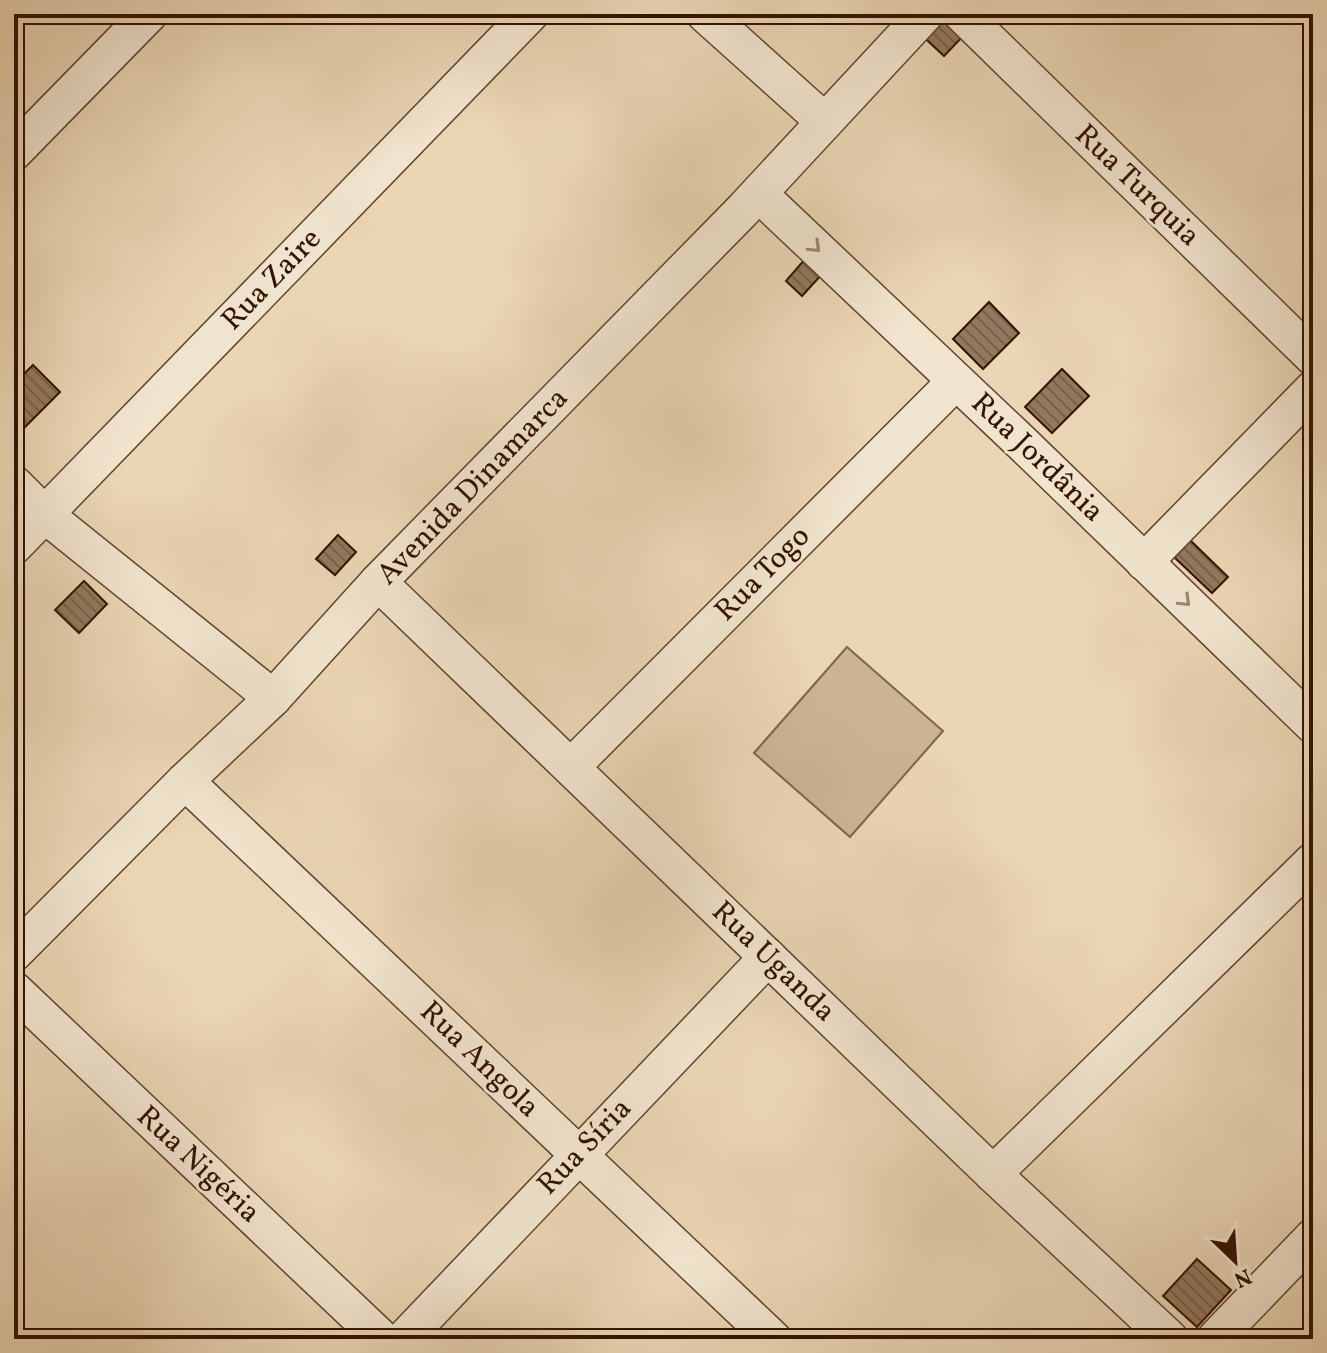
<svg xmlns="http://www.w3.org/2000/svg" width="1327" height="1353" font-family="Vollkorn,serif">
	<defs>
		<pattern id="building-back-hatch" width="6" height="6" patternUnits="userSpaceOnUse" patternTransform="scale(2)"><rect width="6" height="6" fill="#92785e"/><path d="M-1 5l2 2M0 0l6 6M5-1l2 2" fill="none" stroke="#78614b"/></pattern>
	</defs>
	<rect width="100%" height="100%" fill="#ead5b4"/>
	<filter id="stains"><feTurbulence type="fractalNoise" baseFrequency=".0025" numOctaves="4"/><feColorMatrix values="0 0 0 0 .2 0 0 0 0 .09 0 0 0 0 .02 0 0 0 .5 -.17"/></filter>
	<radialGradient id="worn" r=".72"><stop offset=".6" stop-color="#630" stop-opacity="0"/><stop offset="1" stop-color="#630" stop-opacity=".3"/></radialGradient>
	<polygon fill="#cbb496" stroke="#7f644c" stroke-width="2" points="847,647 943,731 850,837 754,753"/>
	<g fill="url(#building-back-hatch)" stroke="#331301" stroke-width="2">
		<polygon points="930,14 945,14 965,34 944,56 915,29"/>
		<polygon points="806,258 823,273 802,296 786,281"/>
		<polygon points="989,302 1019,333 983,369 953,339"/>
		<polygon points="33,365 60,392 17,435 14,432 14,384"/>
		<polygon points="1062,369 1089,396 1052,433 1025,407"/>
		<polygon points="338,535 356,552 335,575 316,559"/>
		<polygon points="1190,540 1228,577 1212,593 1174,557"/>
		<polygon points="84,581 107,604 79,633 55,610"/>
		<polygon points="1197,1259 1231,1290 1197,1327 1163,1296"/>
	</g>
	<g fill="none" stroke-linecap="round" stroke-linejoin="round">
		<defs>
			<g id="street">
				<polyline points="705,14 824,121"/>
				<polyline points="962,14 1313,357"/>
				<polyline points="14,152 149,14"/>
				<polyline points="759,194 1023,444 1313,725"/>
				<polyline points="14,484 44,514 273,698"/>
				<polyline points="14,546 530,14"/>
				<polyline points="1144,562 1313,389"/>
				<polyline points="378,582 993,1174 1170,1339"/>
				<polyline points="571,767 956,381"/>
				<polyline points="185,781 773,1339"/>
				<polyline points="14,953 185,781 273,698 378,582 742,211 925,14"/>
				<polyline points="14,990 382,1339"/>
				<polyline points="993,1174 1313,861"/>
				<polyline points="404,1339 768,957"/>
				<polyline points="1215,1339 1313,1237"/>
			</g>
		</defs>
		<use href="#street" stroke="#61442e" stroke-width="39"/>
		<use href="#street" stroke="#f1e4ce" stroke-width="36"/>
	</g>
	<defs><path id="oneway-chevron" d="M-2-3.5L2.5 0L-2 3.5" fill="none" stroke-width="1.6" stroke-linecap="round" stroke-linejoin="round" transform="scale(2)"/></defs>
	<g stroke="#9c8672">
		<use href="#oneway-chevron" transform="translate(815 247) rotate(44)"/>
		<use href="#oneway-chevron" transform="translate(1185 601) rotate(44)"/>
	</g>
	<g text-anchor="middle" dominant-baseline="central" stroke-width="6" stroke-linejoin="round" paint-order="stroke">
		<g font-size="30" fill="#331301" stroke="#f1e4ce">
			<text transform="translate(1137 186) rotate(44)">Rua Turquia</text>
			<text transform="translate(272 280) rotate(-46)">Rua Zaire</text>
			<text transform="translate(1037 458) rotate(44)">Rua Jordânia</text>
			<text transform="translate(473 487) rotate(-46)">Avenida Dinamarca</text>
			<text transform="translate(763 574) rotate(-45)">Rua Togo</text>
			<text transform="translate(773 962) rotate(44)">Rua Uganda</text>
			<text transform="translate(479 1060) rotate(44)">Rua Angola</text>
			<text transform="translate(585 1147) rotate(-46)">Rua Síria</text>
			<text transform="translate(198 1165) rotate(43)">Rua Nigéria</text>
		</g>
	</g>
	<rect width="1327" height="1353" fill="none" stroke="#ead5b4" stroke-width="48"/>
	<rect x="16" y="16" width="1295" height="1321" fill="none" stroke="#331301" stroke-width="4"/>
	<rect x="24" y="24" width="1279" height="1305" fill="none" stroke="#331301" stroke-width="2"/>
	<g transform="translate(1235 1261) rotate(155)" stroke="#f1e4ce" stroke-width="6" paint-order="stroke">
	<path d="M0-6L14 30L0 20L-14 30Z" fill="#331301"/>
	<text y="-12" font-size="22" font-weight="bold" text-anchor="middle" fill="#331301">N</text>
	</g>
	<rect width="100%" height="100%" filter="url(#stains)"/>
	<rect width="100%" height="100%" fill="url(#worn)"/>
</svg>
